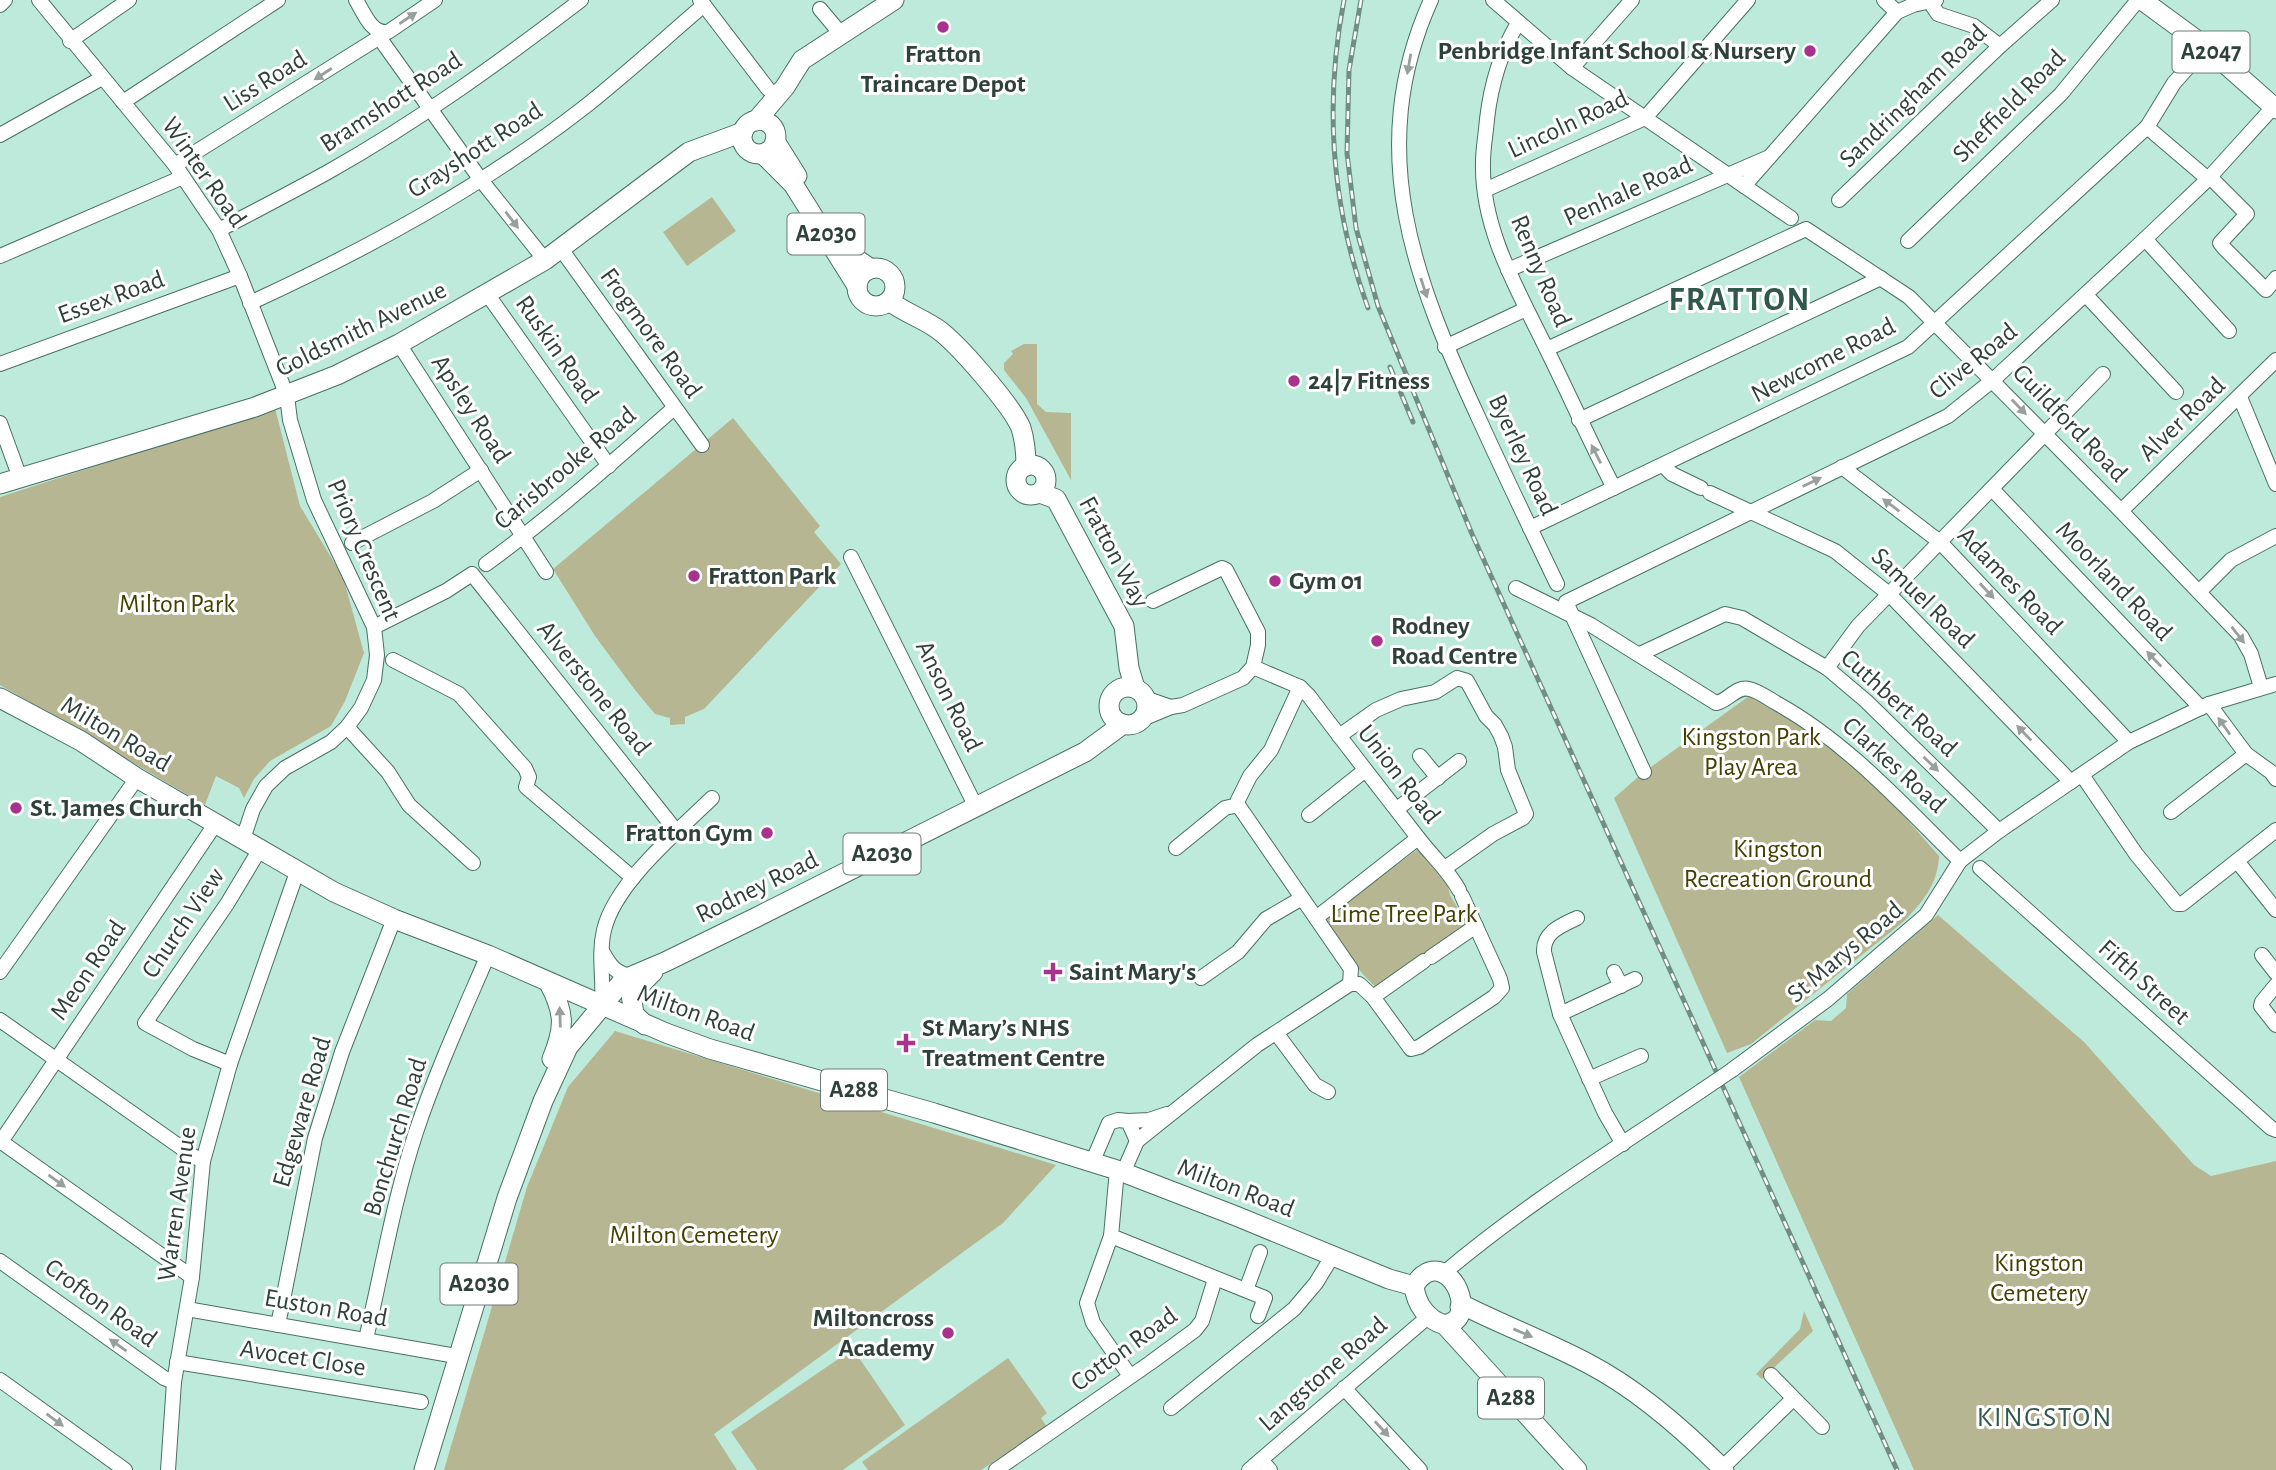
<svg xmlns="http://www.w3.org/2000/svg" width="2276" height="1470" font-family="'Alegreya Sans',sans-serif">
	<rect width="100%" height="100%" fill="#beeadb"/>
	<g fill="#b7b693">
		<polygon points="712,197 736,231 687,266 663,232"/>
		<polygon points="1024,344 1037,344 1037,404 1046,412 1071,413 1071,480 1026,398 1004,370 1004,363 1013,354 1011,351"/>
		<polygon points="275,408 300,506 343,577 364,653 345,701 331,726 270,761 254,779 244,798 239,788 216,776 205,805 0,685 0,497"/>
		<polygon points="733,418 820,526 814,532 841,564 704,709 685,717 685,724 670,725 670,718 655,714 635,690 595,636 553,569"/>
		<path d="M1749,696L1817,735L1889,799L1939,856C1938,884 1922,903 1903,922L1751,1044L1727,1053L1614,798L1644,772Z"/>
		<path d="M1418,849L1447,882L1450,895L1467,924L1376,987C1355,970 1341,941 1324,919Z"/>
		<polygon points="1938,915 2084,1042 2194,1165 2211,1176 2276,1161 2276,1470 1914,1470 1739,1077 1815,1020 1831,1021 1846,1008 1847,994"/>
		<polygon points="615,1031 1056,1165 1003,1223 714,1434 737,1470 444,1470 527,1187 568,1087"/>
		<polygon points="1804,1311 1813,1331 1762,1379 1756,1374 1800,1329"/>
		<polygon points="853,1349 905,1425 843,1470 757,1470 731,1432"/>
		<polygon points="1008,1358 1047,1413 1041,1418 1047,1427 981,1470 868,1470 862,1462"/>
	</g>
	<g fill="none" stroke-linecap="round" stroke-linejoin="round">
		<defs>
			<g id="minor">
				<polyline points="39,0 175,165 219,230 240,276 287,396 290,420 314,500 374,627 377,655 374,680 361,708 347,727 331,742 285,768 266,786 253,809 243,839"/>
				<path d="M356,0C364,13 371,34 388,32L435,0"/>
				<polyline points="700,0 768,89"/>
				<path d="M1431,0C1363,151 1415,281 1480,421C1505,476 1531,530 1557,584"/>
				<polyline points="1493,0 1572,68 1791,218"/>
				<polyline points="1884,0 1897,12"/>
				<polyline points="1930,2 1938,14 1974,26 2000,46"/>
				<polyline points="0,5 5,0"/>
				<polyline points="820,9 841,34"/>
				<path d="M1518,23C1500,53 1491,85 1487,119C1486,133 1483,148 1483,162C1481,229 1518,290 1546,348C1569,394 1590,442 1614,488"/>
				<polyline points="70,41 129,0"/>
				<polyline points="1572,68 1632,0"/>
				<polyline points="123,102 278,0"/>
				<polyline points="2147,127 2208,179 2214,181 2247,214 2220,243 2224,248 2266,290 2276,278"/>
				<polyline points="0,135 102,78"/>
				<polyline points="175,165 375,40 381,40 481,180 545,260"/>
				<polyline points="1744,186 1897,12 1913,5 1936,0"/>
				<polyline points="1485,190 1645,118 1748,0"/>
				<polyline points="1839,200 2000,46 2052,0"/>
				<path d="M219,230C255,211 292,192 328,172C417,122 500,62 581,0"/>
				<polyline points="2145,239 2229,331"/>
				<polyline points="1908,241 2061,94 2138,0"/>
				<polyline points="561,249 702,445"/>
				<polyline points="0,256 183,177"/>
				<polyline points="1508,270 1767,158"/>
				<polyline points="488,295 609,466"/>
				<polyline points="2086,295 2176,392"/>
				<path d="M250,303C367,249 480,188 582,109C624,76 663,40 704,5"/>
				<polyline points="399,344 546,572"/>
				<polyline points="1445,347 1526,309"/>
				<polyline points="1547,349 1806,229 1909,297 2121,511 2241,636 2251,654 2261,687"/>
				<polyline points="0,364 240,276"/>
				<polyline points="2240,397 2276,484"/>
				<polyline points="1579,420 1881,278"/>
				<polyline points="0,423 20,478"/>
				<polyline points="1664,466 1672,474 1701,488"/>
				<polyline points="1842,467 1940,542 2129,742"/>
				<polyline points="1992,489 2201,708"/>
				<polyline points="1710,493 1835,551 1889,594 2071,782"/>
				<polyline points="2121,511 2276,360"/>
				<polyline points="1530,528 1908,347 2147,127 2174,83 2206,47"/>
				<polyline points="352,543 433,501 481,470"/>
				<polyline points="851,557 976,807"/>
				<path d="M486,564C552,516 613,462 674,408"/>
				<path d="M1516,588L1591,625L1716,703C1728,701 1736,686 1749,689C1759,691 1769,699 1778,704C1848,743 1903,805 1960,861"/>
				<polyline points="2199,592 2231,560 2276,536"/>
				<polyline points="374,627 446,591 472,574 677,832"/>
				<polyline points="1640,654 1725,614 1742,618 1827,668 1866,701 1999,831"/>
				<polyline points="393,660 459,694 525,768 529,777 526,787 633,878"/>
				<path d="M1253,667L1300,687L1309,696C1345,744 1382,791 1419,839C1432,856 1449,871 1459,890"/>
				<polyline points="1827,668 1858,626 2103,374"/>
				<polyline points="1145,698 1171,707"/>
				<polyline points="2209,704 2246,754 2271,772 2276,779"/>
				<polyline points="1142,719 1171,707 1183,705 1243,678 1253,667 1258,645 1258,632 1226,570 1222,568 1153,601"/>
				<polyline points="347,727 388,772 409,805 473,863"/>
				<polyline points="1339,736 1376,710 1401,699 1435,692 1457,678 1467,681 1486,716 1495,725 1501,736 1505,747 1508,770 1526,814 1523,818 1493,834 1445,868"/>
				<polyline points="1420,756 1438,778"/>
				<polyline points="1644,772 1566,602 1948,416 1993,380 2145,239 2208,179 2276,104"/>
				<polyline points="2082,775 2136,854 2177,904 2182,904 2276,830"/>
				<polyline points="1238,800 1250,776 1271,750 1300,687"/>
				<polyline points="1397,809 1459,761"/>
				<polyline points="2171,812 2246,754"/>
				<polyline points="1309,815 1364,771"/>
				<polyline points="1176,848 1225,808 1238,805 1351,969 1350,984"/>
				<polyline points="2237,861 2276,910"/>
				<polyline points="1980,868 2271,1128 2276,1130"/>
				<polyline points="1316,918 1418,838"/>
				<path d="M1577,918C1562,925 1543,932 1544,952L1560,1014L1605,1113L1623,1144"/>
				<path d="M602,951C610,965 615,974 632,976"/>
				<polyline points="2262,955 2276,973"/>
				<polyline points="1431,957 1476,926"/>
				<polyline points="0,972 137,778"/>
				<polyline points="1614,972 1621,986"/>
				<polyline points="1201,978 1238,952 1266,919 1302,898"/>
				<polyline points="2276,985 2262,1002 2261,1006 2276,1025"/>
				<polyline points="1373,997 1424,961"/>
				<path d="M602,1005C604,980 598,955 604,930C615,883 678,831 712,798"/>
				<polyline points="1560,1014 1635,979"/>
				<polyline points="0,1020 193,1156 203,1161"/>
				<polyline points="1277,1034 1315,1085 1328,1092"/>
				<polyline points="230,1064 193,1049 145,1023 227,904 260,849"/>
				<polyline points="1732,1070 1828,999 1926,915 1960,861 1999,831 2129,742 2209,704 2276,684"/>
				<polyline points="1589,1079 1641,1056"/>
				<polyline points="1128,1121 1149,1120 1167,1114"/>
				<polyline points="0,1141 192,1277"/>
				<polyline points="0,1143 216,823"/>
				<polyline points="1092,1163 1109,1123 1118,1120 1128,1121 1137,1141"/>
				<polyline points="1117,1170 1111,1236 1265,1298 1258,1316"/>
				<polyline points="1123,1173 1137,1141 1257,1045 1350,984 1359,984 1373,997 1411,1049 1419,1047 1494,997 1502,988 1500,979 1462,896"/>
				<polyline points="1111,1236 1087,1303 1093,1323 1130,1376"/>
				<polyline points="0,1261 164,1378 174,1382"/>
				<path d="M1444,1273C1524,1205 1614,1150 1701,1091"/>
				<polyline points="1246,1290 1260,1252"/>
				<polyline points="187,1309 456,1356"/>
				<polyline points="278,1325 315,1138 342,1052 394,919"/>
				<path d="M366,1339C382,1270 394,1199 416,1132C436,1072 463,1013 488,955"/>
				<polyline points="177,1362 421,1402"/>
				<polyline points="1771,1375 1822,1427"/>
				<polyline points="0,1380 125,1470"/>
				<polyline points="1344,1388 1420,1470"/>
				<polyline points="1171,1408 1294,1309 1316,1283 1333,1255"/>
				<polyline points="1261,1460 1270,1470"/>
				<polyline points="1722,1468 1793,1399"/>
				<polyline points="168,1470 174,1382 192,1277 203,1161 230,1064 297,872"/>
				<polyline points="996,1470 1150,1363 1195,1330 1202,1321 1215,1279"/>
				<polyline points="1249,1470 1429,1316"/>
			</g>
			<g id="major">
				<polyline points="2142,0 2206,47 2276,109"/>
				<circle cx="759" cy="137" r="17"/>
				<polyline points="756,121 785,87 802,60 894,0"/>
				<polyline points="775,141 797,176"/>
				<polyline points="763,154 793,184 857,286"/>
				<polyline points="842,241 855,258 871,269"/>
				<circle cx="876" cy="287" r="19"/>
				<path d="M889,301C904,312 921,318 936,328C957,342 1012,406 1021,428C1025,441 1026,452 1026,466"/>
				<circle cx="1031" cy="480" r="15"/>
				<polyline points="0,484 255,407 337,375 399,344 545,260 689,152 743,132"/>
				<polyline points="1040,493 1056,499 1124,626 1129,668 1135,688"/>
				<circle cx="1128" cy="706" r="19"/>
				<polyline points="0,698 81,741 137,778 334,892 394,919 488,955 666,1033 710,1049 934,1113 1117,1170 1236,1216 1389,1279 1414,1286"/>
				<path d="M549,983C565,1013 565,1028 552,1059"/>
				<polyline points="645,1025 634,1014 631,994 653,972"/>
				<path d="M1460,1307H1467C1507,1327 1550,1343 1589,1364C1639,1390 1685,1431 1724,1470"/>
				<path d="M1445,1325C1450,1323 1456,1322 1459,1316C1470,1291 1437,1248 1414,1286C1416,1304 1427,1320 1445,1325L1577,1470"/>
				<polyline points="424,1470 507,1198 543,1101 568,1047 621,983 632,976 665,962 757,917 1085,752 1123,724"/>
			</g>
		</defs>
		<use href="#minor" stroke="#477063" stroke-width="16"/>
		<use href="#major" stroke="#477063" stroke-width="21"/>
		<use href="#minor" stroke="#fff" stroke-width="14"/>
		<use href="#major" stroke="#fff" stroke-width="19"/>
		<defs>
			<g id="rail">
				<path d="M1344,0C1324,104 1332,209 1368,308"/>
				<polyline points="1361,0 1349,70 1347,153 1356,228 1378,306 1472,534 1897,1470"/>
				<polyline points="1390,367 1413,422"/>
			</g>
		</defs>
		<use href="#rail" stroke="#708e84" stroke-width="5"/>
		<use href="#rail" stroke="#fff" stroke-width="2.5" stroke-dasharray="8" stroke-linecap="butt"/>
		<defs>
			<polyline id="minor-bridge" points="1701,1091 1732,1070"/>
		</defs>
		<use href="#minor-bridge" stroke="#477063" stroke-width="16" stroke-linecap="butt"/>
		<use href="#minor-bridge" stroke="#fff" stroke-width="14"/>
	</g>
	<defs><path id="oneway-solid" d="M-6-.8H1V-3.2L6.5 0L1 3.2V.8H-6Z" transform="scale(1.75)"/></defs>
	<g fill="#97a09d">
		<use href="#oneway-solid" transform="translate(408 18) rotate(-34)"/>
		<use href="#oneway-solid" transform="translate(1409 64) rotate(100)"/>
		<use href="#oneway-solid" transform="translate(323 74) rotate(147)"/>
		<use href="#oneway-solid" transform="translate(512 220) rotate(52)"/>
		<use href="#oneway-solid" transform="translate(1424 288) rotate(72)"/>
		<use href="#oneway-solid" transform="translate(2019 407) rotate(46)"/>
		<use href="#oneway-solid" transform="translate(1596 454) rotate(-117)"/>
		<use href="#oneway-solid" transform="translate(1812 482) rotate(-26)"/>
		<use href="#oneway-solid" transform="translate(1891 505) rotate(-143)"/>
		<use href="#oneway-solid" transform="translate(1987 591) rotate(47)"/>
		<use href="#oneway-solid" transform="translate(2238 635) rotate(52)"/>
		<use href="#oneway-solid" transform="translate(2154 659) rotate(-134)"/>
		<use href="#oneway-solid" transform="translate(2224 726) rotate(-125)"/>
		<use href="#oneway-solid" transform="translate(2024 733) rotate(-134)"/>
		<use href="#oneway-solid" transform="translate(1931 764) rotate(44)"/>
		<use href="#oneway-solid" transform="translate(560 1017) rotate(-92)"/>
		<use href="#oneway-solid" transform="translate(57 1181) rotate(36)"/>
		<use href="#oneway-solid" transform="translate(1523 1333) rotate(23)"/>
		<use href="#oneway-solid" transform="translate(118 1345) rotate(-145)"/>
		<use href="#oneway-solid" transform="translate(55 1420) rotate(36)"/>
		<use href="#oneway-solid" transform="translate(1382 1429) rotate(47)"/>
	</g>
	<g fill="#a8338c" stroke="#fff" stroke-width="2.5">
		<circle cx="943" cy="27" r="7"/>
		<circle cx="1810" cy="51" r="7"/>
		<circle cx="1294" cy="381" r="7"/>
		<circle cx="694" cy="576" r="7"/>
		<circle cx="1275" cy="581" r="7"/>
		<circle cx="1377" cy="641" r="7"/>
		<circle cx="16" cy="808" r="7"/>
		<circle cx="767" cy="833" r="7"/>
		<path d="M1049.5 961.5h7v7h7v7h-7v7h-7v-7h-7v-7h7z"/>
		<path d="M902.5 1032.5h7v7h7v7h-7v7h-7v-7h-7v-7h7z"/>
		<circle cx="948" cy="1333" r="7"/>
	</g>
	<g text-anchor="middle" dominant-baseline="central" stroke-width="6" stroke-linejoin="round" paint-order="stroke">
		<g fill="#fff" stroke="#6d7a76" stroke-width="2">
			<rect x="2172.5" y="31.5" width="77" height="41" rx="5"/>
			<rect x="787.5" y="213.5" width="77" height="41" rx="5"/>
			<rect x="843.5" y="833.5" width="77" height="41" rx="5"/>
			<rect x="821" y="1069.5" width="66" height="41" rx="5"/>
			<rect x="440.5" y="1263.5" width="77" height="41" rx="5"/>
			<rect x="1478" y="1377.5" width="66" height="41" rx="5"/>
		</g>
		<g font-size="24" font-weight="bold" fill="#2f413b">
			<text x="2211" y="52">A2047</text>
			<text x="826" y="234">A2030</text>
			<text x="882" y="854">A2030</text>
			<text x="854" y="1090">A288</text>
			<text x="479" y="1284">A2030</text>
			<text x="1511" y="1398">A288</text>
		</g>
		<g font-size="26" font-weight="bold" fill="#2f413b" stroke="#fff" text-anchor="start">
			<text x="1796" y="51" text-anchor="end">Penbridge Infant School &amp; Nursery</text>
			<text x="943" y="54" text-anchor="middle">Fratton<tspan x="943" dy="30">Traincare Depot</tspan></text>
			<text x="1308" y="381">24|7 Fitness</text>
			<text x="708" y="576">Fratton Park</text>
			<text x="1289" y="581">Gym 01</text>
			<text x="1391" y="626">Rodney<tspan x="1391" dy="30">Road Centre</tspan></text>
			<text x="30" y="808">St. James Church</text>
			<text x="753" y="833" text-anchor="end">Fratton Gym</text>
			<text x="1069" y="972">Saint Mary's</text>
			<text x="922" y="1028">St Mary’s NHS<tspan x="922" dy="30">Treatment Centre</tspan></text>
			<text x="934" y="1318" text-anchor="end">Miltoncross<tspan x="934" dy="30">Academy</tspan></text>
		</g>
		<g font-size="26" fill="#2f413b" stroke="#fff">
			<text transform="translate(265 81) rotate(-32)">Liss Road</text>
			<text transform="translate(1913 96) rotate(-44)">Sandringham Road</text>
			<text transform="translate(391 102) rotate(-33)">Bramshott Road</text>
			<text transform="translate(2009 106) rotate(-45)">Sheffield Road</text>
			<text transform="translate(1568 124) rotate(-25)">Lincoln Road</text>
			<text transform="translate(475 150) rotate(-33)">Grayshott Road</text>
			<text transform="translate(204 172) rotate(55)">Winter Road</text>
			<text transform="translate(1628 191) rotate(-24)">Penhale Road</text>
			<text transform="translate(1541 271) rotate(67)">Renny Road</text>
			<text transform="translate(111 297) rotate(-20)">Essex Road</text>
			<text transform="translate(361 329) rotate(-26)">Goldsmith Avenue</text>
			<text transform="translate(651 333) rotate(54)">Frogmore Road</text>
			<text transform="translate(557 349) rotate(55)">Ruskin Road</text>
			<text transform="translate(1823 360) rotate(-27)">Newcome Road</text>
			<text transform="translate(1973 361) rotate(-39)">Clive Road</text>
			<text transform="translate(471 409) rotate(57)">Apsley Road</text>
			<text transform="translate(2182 419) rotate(-44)">Alver Road</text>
			<text transform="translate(2070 423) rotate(46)">Guildford Road</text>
			<text transform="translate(1523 455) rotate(65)">Byerley Road</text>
			<text transform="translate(565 468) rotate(-40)">Carisbrooke Road</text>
			<text transform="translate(364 550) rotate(67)">Priory Crescent</text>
			<text transform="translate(1114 552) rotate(62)">Fratton Way</text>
			<text transform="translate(2010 581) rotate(46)">Adames Road</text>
			<text transform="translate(2114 581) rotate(46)">Moorland Road</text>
			<text transform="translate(1923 598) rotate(44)">Samuel Road</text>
			<text transform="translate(594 688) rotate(51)">Alverstone Road</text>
			<text transform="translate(949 696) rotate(64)">Anson Road</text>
			<text transform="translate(1899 703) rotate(42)">Cuthbert Road</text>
			<text transform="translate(116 734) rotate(31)">Milton Road</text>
			<text transform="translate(1894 765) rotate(42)">Clarkes Road</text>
			<text transform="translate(1399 774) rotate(52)">Union Road</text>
			<text transform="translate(757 887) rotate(-26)">Rodney Road</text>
			<text transform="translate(183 923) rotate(-56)">Church View</text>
			<text transform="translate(1845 952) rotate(-40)">St Marys Road</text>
			<text transform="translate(88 970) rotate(-56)">Meon Road</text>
			<text transform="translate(2144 982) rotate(42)">Fifth Street</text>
			<text transform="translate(696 1013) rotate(20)">Milton Road</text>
			<text transform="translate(302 1112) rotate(-74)">Edgeware Road</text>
			<text transform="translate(395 1137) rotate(-73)">Bonchurch Road</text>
			<text transform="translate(1236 1188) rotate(21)">Milton Road</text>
			<text transform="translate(177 1204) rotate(-82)">Warren Avenue</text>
			<text transform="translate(101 1303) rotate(36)">Crofton Road</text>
			<text transform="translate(326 1308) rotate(10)">Euston Road</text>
			<text transform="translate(1124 1349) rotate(-36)">Cotton Road</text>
			<text transform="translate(303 1358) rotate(9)">Avocet Close</text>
			<text transform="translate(1323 1374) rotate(-41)">Langstone Road</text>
		</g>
		<g font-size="26" fill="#444001" stroke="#fff">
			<text x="177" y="604">Milton Park</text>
			<text x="1751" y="737">Kingston Park<tspan x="1751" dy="30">Play Area</tspan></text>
			<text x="1778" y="849">Kingston<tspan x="1778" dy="30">Recreation Ground</tspan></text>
			<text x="1404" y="914">Lime Tree Park</text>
			<text x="694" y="1235">Milton Cemetery</text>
			<text x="2039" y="1263">Kingston<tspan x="2039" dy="30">Cemetery</tspan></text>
		</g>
		<g font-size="28" letter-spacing="2" fill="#31584c" stroke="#fff">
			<text x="2045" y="1418">KINGSTON</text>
		</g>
		<g font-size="33" font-weight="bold" letter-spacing="2" fill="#31584c" stroke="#fff">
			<text x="1740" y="300">FRATTON</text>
		</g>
	</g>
</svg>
